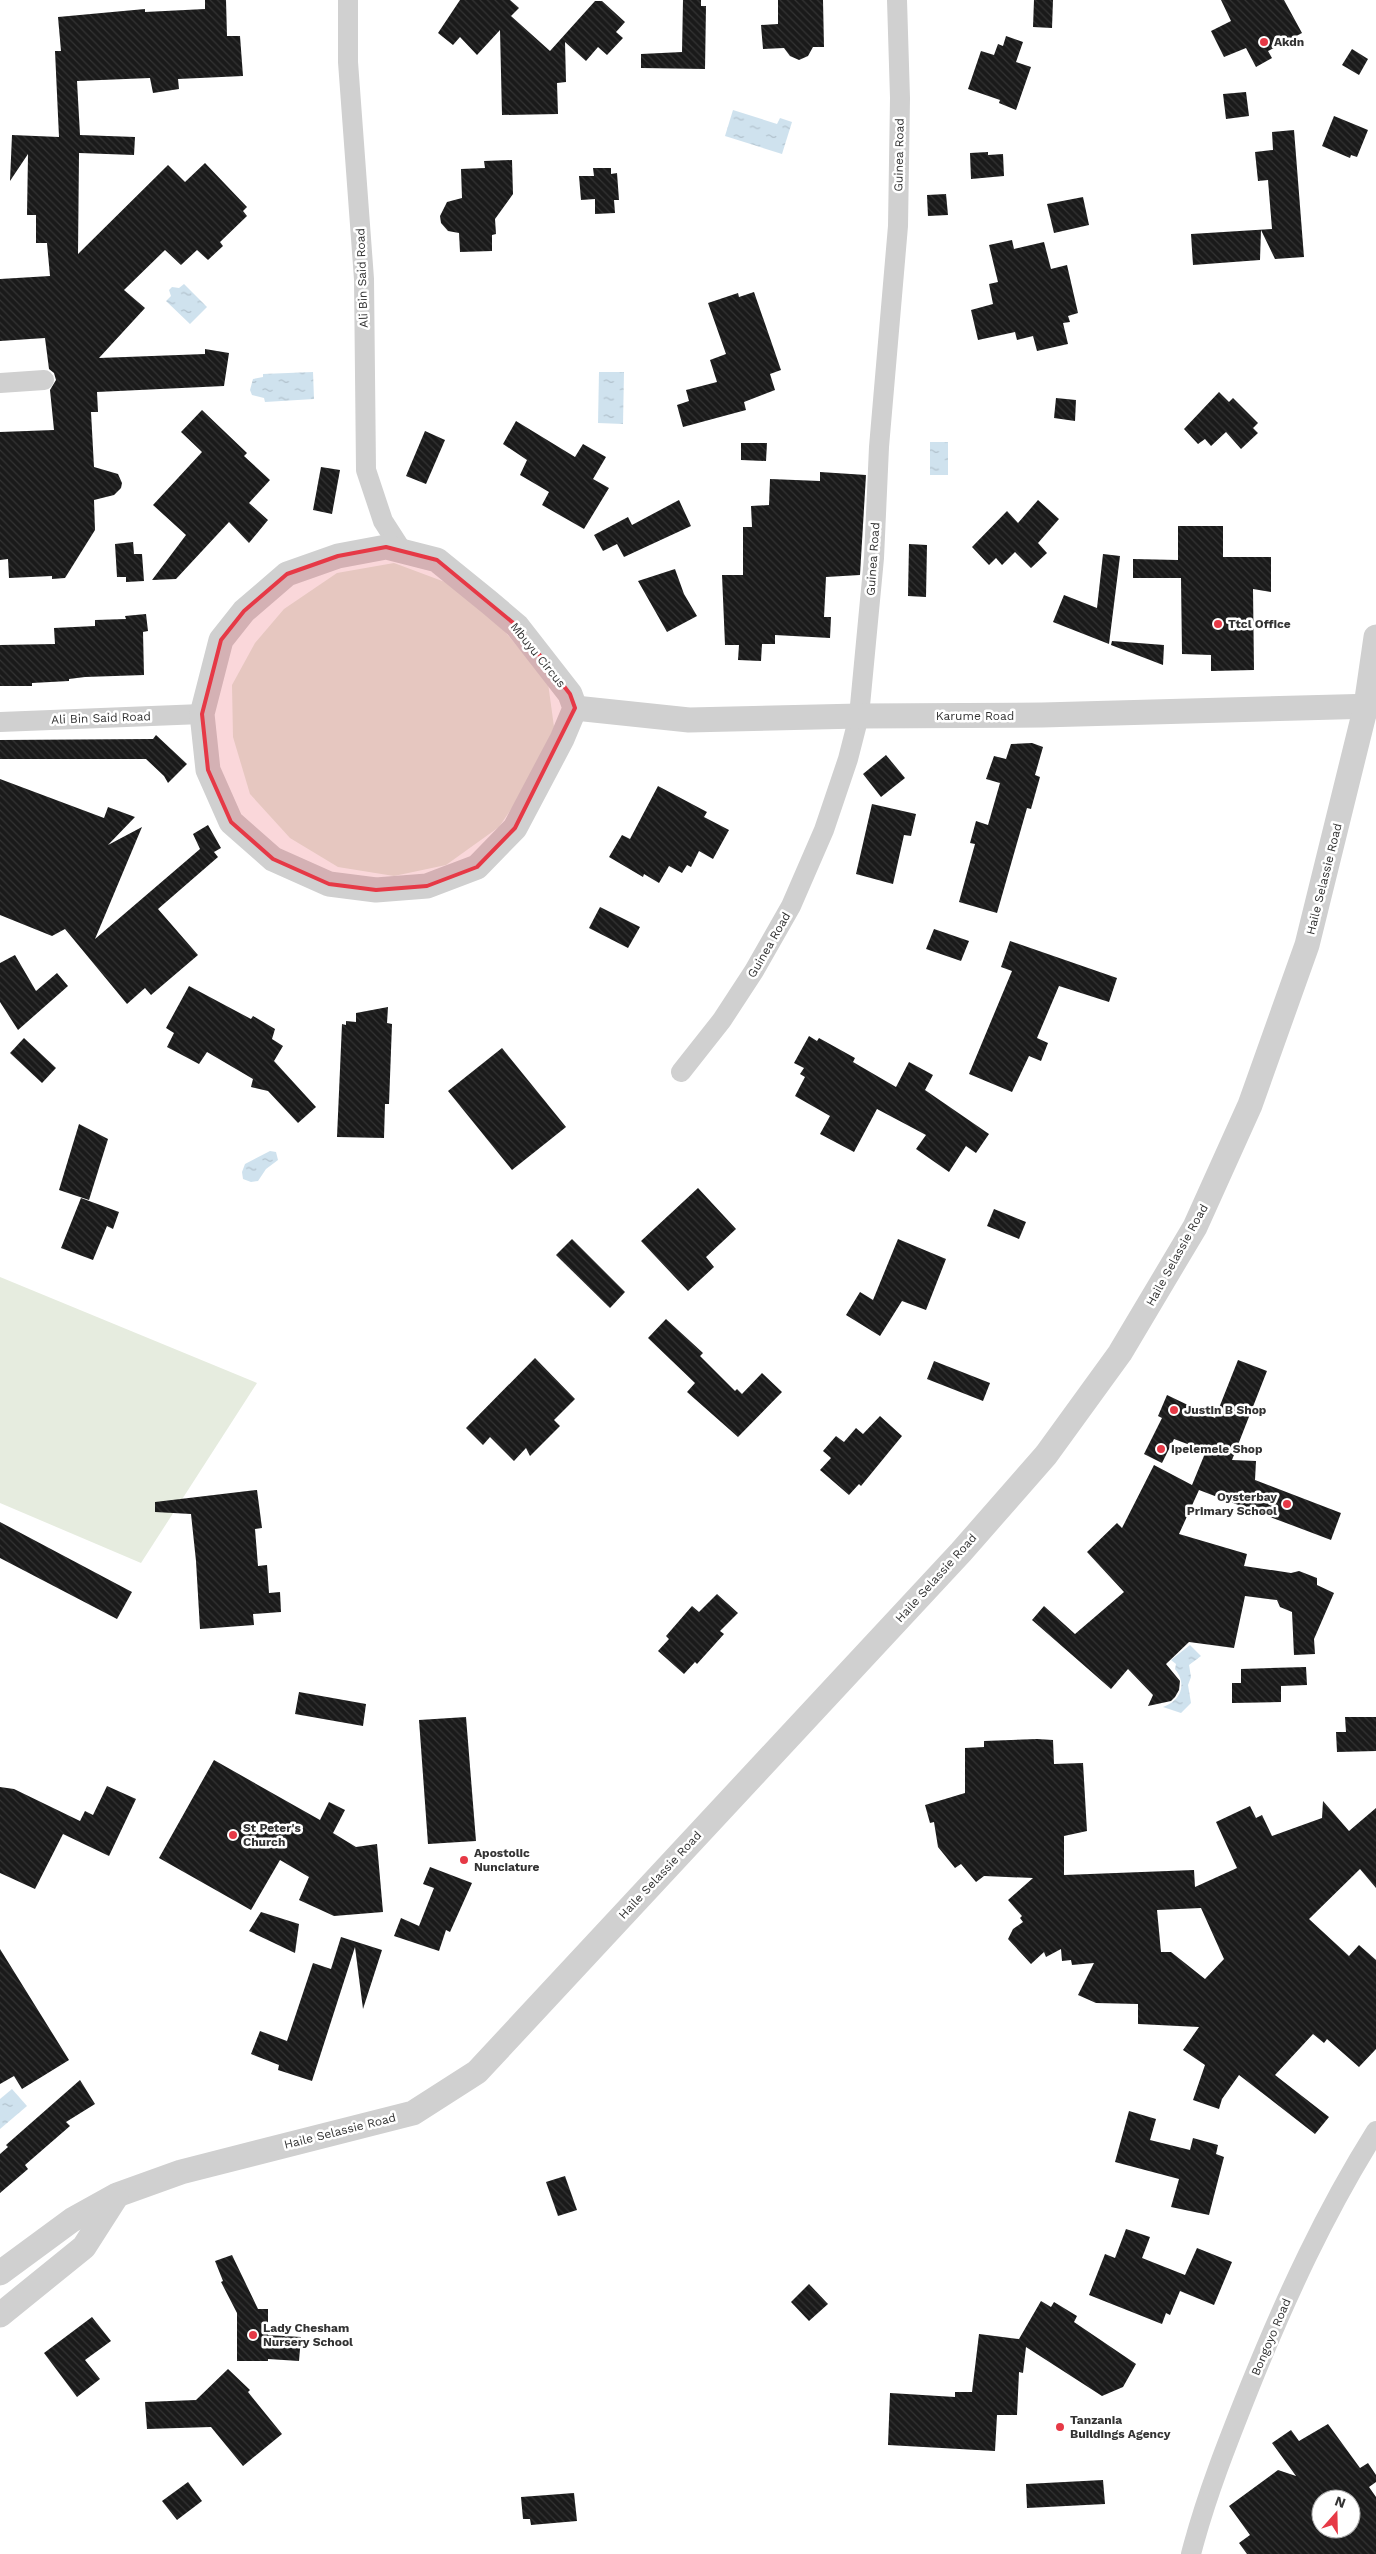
<svg xmlns="http://www.w3.org/2000/svg" width="1376" height="2554" font-family="'Work Sans',sans-serif">
	<defs>
		<pattern id="water-ripples" width="26" height="14" patternUnits="userSpaceOnUse" patternTransform="scale(1.25)"><rect width="26" height="14" fill="#cfe2ee"/><path d="M2 4q2-2 4 0t4 0M15 11q2-2 4 0t4 0" fill="none" stroke="#b2c2cd"/></pattern>
		<pattern id="building-back-hatch" width="6" height="6" patternUnits="userSpaceOnUse" patternTransform="scale(1.25)"><rect width="6" height="6" fill="#1a1a1a"/><path d="M-1 5l2 2M0 0l6 6M5-1l2 2" fill="none" stroke="#333"/></pattern>
	</defs>
	<rect width="100%" height="100%" fill="#fff"/>
	<g fill="#e6ecdf">
		<polygon points="394,563 445,582 496,621 548,683 554,727 532,778 499,827 446,865 394,876 338,867 290,838 250,794 233,737 232,685 255,643 284,609 337,573"/>
		<polygon points="0,1277 257,1383 141,1563 0,1503"/>
	</g>
	<g fill="url(#water-ripples)">
		<polygon points="733,110 777,124 780,118 792,122 782,154 725,136"/>
		<polygon points="184,284 207,307 190,324 166,301 171,296 169,290 172,287 179,288"/>
		<polygon points="313,372 314,399 265,402 264,398 252,395 250,390 253,379 263,377 263,374"/>
		<polygon points="599,372 624,372 623,424 598,423"/>
		<rect x="930" y="442" width="18" height="33"/>
		<polygon points="270,1151 276,1152 278,1160 266,1169 258,1181 251,1182 243,1179 242,1172 245,1164"/>
		<path d="M1190,1645L1201,1656L1189,1665L1191,1677L1188,1685L1191,1703L1181,1713L1163,1707C1180,1701 1188,1685 1175,1669L1176,1664L1171,1660Z"/>
		<polygon points="12,2089 27,2106 0,2129 0,2099"/>
	</g>
	<g fill="url(#building-back-hatch)" fill-rule="evenodd">
		<polygon points="205,0 226,0 227,36 240,36 243,76 178,79 179,89 153,93 150,78 77,81 80,135 135,137 134,155 79,153 78,254 168,165 185,182 205,163 247,207 243,211 247,216 220,242 223,246 208,260 197,250 181,265 165,250 124,290 145,308 99,358 205,354 205,349 229,353 224,386 97,392 98,412 91,412 94,467 118,474 122,483 121,488 114,495 94,500 95,530 65,578 52,579 52,576 9,578 8,559 0,560 0,432 54,430 50,390 56,380 54,373 49,369 45,338 0,341 0,279 50,276 47,243 36,243 36,215 27,215 28,154 10,181 12,135 59,137 55,51 61,51 58,17 145,9 145,12 205,9"/>
		<polygon points="460,0 510,0 519,8 511,16 550,51 595,1 602,1 625,22 616,32 623,38 607,55 598,47 586,61 565,42 566,82 557,83 558,114 502,115 500,30 477,55 460,37 453,45 438,33"/>
		<polygon points="683,0 701,0 701,6 706,6 705,69 641,68 641,54 682,52"/>
		<polygon points="778,0 823,0 824,47 813,47 808,56 799,60 790,56 784,48 763,49 761,25 778,24"/>
		<polygon points="1034,0 1053,0 1052,28 1033,27"/>
		<polygon points="1221,0 1284,0 1302,33 1268,51 1272,58 1256,67 1246,48 1224,57 1211,31 1231,21"/>
		<polygon points="1006,36 1023,42 1016,62 1031,67 1016,110 999,103 1000,100 968,89 981,51 994,55 998,44 1003,46"/>
		<polygon points="1352,49 1368,59 1359,75 1342,65"/>
		<polygon points="1246,92 1249,116 1226,119 1223,94"/>
		<polygon points="1334,116 1368,130 1357,157 1351,155 1350,158 1322,146"/>
		<polygon points="1294,130 1304,257 1275,259 1261,230 1260,260 1193,265 1191,234 1272,229 1268,180 1258,181 1255,152 1273,150 1272,132"/>
		<polygon points="988,152 988,155 1003,154 1004,176 971,179 970,153"/>
		<polygon points="512,160 513,194 495,219 496,234 492,235 492,251 460,252 459,233 448,231 441,223 440,216 447,202 462,198 461,169 485,168 484,161"/>
		<polygon points="593,168 611,168 611,174 617,173 619,200 614,200 615,213 595,214 595,199 581,200 579,176 594,176"/>
		<polygon points="946,194 948,215 928,216 927,195"/>
		<polygon points="1083,197 1089,225 1054,233 1047,204"/>
		<polygon points="1012,240 1014,249 1044,242 1051,269 1067,265 1078,313 1068,316 1070,322 1063,323 1068,344 1037,351 1033,336 1017,340 1015,332 978,340 971,310 993,304 989,284 998,282 989,245"/>
		<polygon points="754,292 781,370 770,374 775,390 744,402 746,410 683,427 677,405 689,401 686,390 717,382 710,360 726,354 708,303 738,293 739,297"/>
		<polygon points="1219,392 1229,402 1233,398 1258,423 1253,428 1258,433 1241,449 1226,432 1211,446 1205,439 1198,444 1184,429"/>
		<polygon points="1056,398 1076,400 1075,421 1054,418"/>
		<polygon points="202,410 247,453 244,456 270,480 249,503 268,520 249,543 229,522 176,579 152,580 186,535 153,505 202,452 181,432"/>
		<polygon points="516,421 575,457 583,444 606,457 593,479 609,488 584,529 542,505 549,492 520,475 527,460 503,444"/>
		<polygon points="425,431 445,440 426,484 406,476"/>
		<polygon points="741,443 767,443 766,461 741,460"/>
		<polygon points="321,467 340,470 332,514 313,510"/>
		<polygon points="820,472 866,475 860,575 826,577 824,617 831,617 830,638 775,635 775,644 762,644 761,661 738,660 739,645 725,645 722,575 743,575 743,527 752,527 751,506 769,505 770,479 820,481"/>
		<polygon points="679,500 691,526 624,557 617,544 603,551 594,535 628,517 632,525"/>
		<polygon points="1038,500 1059,519 1038,543 1047,553 1031,568 1015,552 1002,565 996,558 989,565 972,547 1007,511 1018,523"/>
		<polygon points="1178,526 1223,526 1223,557 1271,557 1271,592 1253,589 1254,670 1211,671 1211,655 1182,654 1181,578 1133,578 1133,559 1178,560"/>
		<polygon points="133,542 134,554 142,554 144,581 126,582 126,577 117,577 115,544"/>
		<polygon points="909,544 927,545 926,597 908,596"/>
		<polygon points="1103,554 1120,556 1109,644 1053,622 1064,595 1097,608"/>
		<polygon points="675,569 684,594 697,616 667,632 638,581"/>
		<polygon points="146,614 148,631 143,632 144,675 85,677 69,679 69,681 32,683 32,686 0,686 0,645 55,644 54,628 95,626 95,620 126,619 125,616"/>
		<polygon points="1112,641 1164,645 1163,665 1111,645"/>
		<polygon points="156,735 187,764 168,783 164,776 146,759 0,759 0,740 153,739"/>
		<polygon points="1032,743 1043,747 1035,775 1040,777 1031,809 1027,808 997,913 959,902 975,844 970,843 976,821 988,825 1000,783 986,779 994,756 1006,759 1011,744"/>
		<polygon points="886,755 905,778 881,797 863,774"/>
		<polygon points="0,779 104,818 108,807 135,817 108,845 142,827 95,939 200,849 193,834 208,825 221,848 214,852 218,857 158,909 198,955 151,995 145,988 127,1004 65,929 52,936 0,915"/>
		<polygon points="658,786 707,812 704,817 729,830 713,859 699,851 691,867 687,865 682,873 669,866 659,883 644,874 643,877 609,857 622,835 630,839"/>
		<polygon points="872,804 916,814 911,836 904,835 893,884 856,874"/>
		<polygon points="600,907 640,927 628,948 589,928"/>
		<polygon points="934,929 969,941 961,961 926,949"/>
		<polygon points="1010,941 1117,978 1109,1002 1059,986 1037,1038 1048,1043 1041,1061 1029,1056 1012,1092 969,1074 1012,971 1001,967"/>
		<polygon points="15,955 36,991 57,973 68,986 18,1030 0,1002 0,963"/>
		<polygon points="189,986 251,1019 253,1016 275,1029 272,1039 283,1046 274,1061 316,1107 298,1123 268,1091 251,1087 253,1079 207,1052 199,1064 167,1047 174,1033 166,1028"/>
		<polygon points="388,1007 387,1023 392,1024 389,1104 385,1104 384,1138 337,1137 342,1024 346,1025 346,1021 356,1022 356,1013"/>
		<polygon points="809,1036 817,1041 819,1038 855,1058 853,1062 896,1087 909,1062 933,1075 925,1090 989,1134 976,1153 966,1146 949,1172 916,1149 926,1135 877,1109 854,1152 820,1134 830,1116 795,1096 805,1077 800,1074 804,1068 794,1063"/>
		<polygon points="24,1038 56,1068 42,1083 10,1053"/>
		<polygon points="502,1048 566,1127 512,1170 448,1091"/>
		<polygon points="79,1124 108,1139 89,1200 59,1190"/>
		<polygon points="698,1188 736,1229 706,1257 714,1267 688,1291 641,1241"/>
		<polygon points="81,1198 119,1212 113,1229 107,1226 93,1260 61,1248"/>
		<polygon points="994,1209 1026,1222 1019,1239 987,1226"/>
		<polygon points="572,1239 625,1292 610,1308 556,1255"/>
		<polygon points="898,1239 946,1259 926,1310 902,1301 880,1336 846,1315 860,1292 873,1300"/>
		<polygon points="666,1319 703,1353 700,1356 735,1391 737,1389 742,1394 762,1373 782,1392 738,1437 687,1392 695,1383 648,1338"/>
		<polygon points="535,1358 575,1399 554,1420 560,1426 530,1456 526,1448 514,1461 490,1437 483,1445 466,1428"/>
		<polygon points="1238,1360 1267,1371 1232,1460 1256,1461 1255,1480 1341,1513 1331,1540 1199,1490 1179,1534 1247,1554 1244,1566 1291,1573 1299,1571 1317,1578 1317,1585 1334,1593 1314,1639 1315,1654 1294,1655 1292,1612 1280,1607 1277,1600 1245,1596 1234,1648 1189,1642 1166,1664 1180,1681 1179,1690 1175,1697 1171,1701 1148,1706 1153,1695 1128,1669 1111,1689 1032,1620 1044,1606 1075,1634 1124,1592 1087,1552 1117,1523 1122,1528 1154,1465 1192,1485 1206,1451 1174,1439 1162,1463 1144,1454 1162,1418 1158,1416 1167,1395 1215,1418"/>
		<polygon points="934,1361 990,1383 983,1401 927,1379"/>
		<polygon points="880,1416 902,1436 861,1486 859,1484 849,1495 820,1470 831,1458 823,1451 836,1436 844,1442 856,1428 863,1434"/>
		<polygon points="257,1490 262,1528 255,1529 258,1566 267,1565 269,1593 280,1592 281,1612 253,1614 254,1625 200,1629 196,1561 191,1514 155,1512 155,1502"/>
		<polygon points="0,1522 132,1592 117,1619 0,1558"/>
		<polygon points="717,1594 738,1613 720,1631 724,1634 697,1664 695,1662 684,1674 658,1651 669,1639 666,1636 692,1606 699,1612"/>
		<polygon points="1306,1667 1307,1685 1281,1686 1281,1702 1232,1703 1232,1683 1241,1683 1241,1669"/>
		<polygon points="299,1692 366,1704 363,1726 295,1714"/>
		<polygon points="466,1717 476,1841 428,1844 419,1720"/>
		<polygon points="1345,1717 1376,1717 1376,1751 1337,1752 1336,1732 1346,1732"/>
		<path d="M1037,1739L1053,1740L1054,1764L1083,1763L1087,1831L1064,1836V1875L1194,1870L1195,1887L1237,1868L1216,1822L1250,1806L1256,1818L1262,1815L1272,1836L1322,1818L1323,1801L1349,1831L1376,1808V1888L1360,1869L1309,1919L1349,1956L1359,1945L1376,1960V2049L1359,2067L1327,2039L1324,2043L1313,2034L1275,2075L1329,2117L1315,2134L1239,2075L1222,2099L1219,2109L1193,2100L1205,2065L1183,2050L1199,2027L1138,2024V2004L1096,2003L1078,1995L1094,1963L1072,1965L1071,1960L1062,1961L1061,1949L1046,1957L1044,1952L1031,1964L1008,1939L1013,1929L1023,1922L1020,1918L1022,1916L1008,1900L1033,1878L984,1876L976,1882L961,1864L955,1868L938,1847L934,1822L930,1823L925,1805L965,1793V1748L984,1747V1741ZM1201,1908L1224,1959L1205,1979L1171,1952H1161L1157,1910Z"/>
		<polygon points="214,1760 320,1820 329,1802 345,1810 333,1833 356,1847 377,1844 383,1912 334,1916 299,1900 309,1877 280,1860 251,1910 159,1858"/>
		<polygon points="107,1786 136,1799 109,1856 63,1834 35,1889 0,1873 0,1787 14,1789 80,1821 85,1811 93,1815"/>
		<polygon points="430,1867 472,1883 450,1932 446,1930 439,1951 394,1936 401,1918 419,1926 434,1888 423,1884"/>
		<polygon points="261,1912 299,1924 295,1953 249,1931"/>
		<polygon points="341,1937 382,1950 363,2009 355,1947 312,2081 278,2070 279,2065 251,2054 260,2031 287,2041 313,1963 331,1969"/>
		<polygon points="0,1949 69,2060 22,2089 14,2076 0,2084"/>
		<polygon points="80,2080 95,2104 66,2122 70,2126 25,2165 28,2169 0,2193 0,2154 8,2147 6,2145"/>
		<polygon points="1129,2111 1156,2119 1150,2140 1190,2150 1193,2138 1218,2145 1216,2154 1224,2157 1209,2215 1171,2207 1179,2179 1115,2162"/>
		<polygon points="565,2176 577,2210 558,2216 546,2182"/>
		<polygon points="1126,2229 1150,2237 1142,2258 1185,2275 1197,2248 1232,2262 1214,2305 1180,2291 1170,2315 1166,2313 1162,2324 1089,2295 1105,2254 1115,2258"/>
		<polygon points="232,2255 258,2309 268,2309 268,2335 301,2337 299,2361 268,2359 268,2361 237,2361 237,2313 221,2282 223,2281 215,2261"/>
		<polygon points="809,2284 828,2304 809,2321 791,2302"/>
		<polygon points="1041,2301 1051,2307 1054,2302 1077,2316 1074,2322 1136,2364 1123,2387 1102,2396 1026,2347 1023,2373 1019,2372 1017,2415 997,2415 995,2451 888,2445 890,2393 955,2397 955,2392 972,2392 979,2334 1019,2339"/>
		<polygon points="92,2317 111,2341 85,2360 100,2379 77,2397 44,2353"/>
		<polygon points="228,2369 250,2390 248,2392 282,2434 243,2466 211,2427 147,2429 145,2402 196,2400"/>
		<path d="M1328,2424L1360,2468L1368,2463L1376,2475V2482L1369,2487L1376,2497V2554H1247L1239,2543L1250,2535L1229,2506L1278,2470L1296,2476L1272,2443L1291,2430L1299,2441ZM1321,2499H1351V2529H1321Z"/>
		<polygon points="1103,2480 1105,2504 1027,2508 1026,2484"/>
		<polygon points="188,2482 202,2501 177,2520 162,2501"/>
		<polygon points="574,2493 577,2521 531,2525 530,2519 523,2519 521,2497"/>
	</g>
	<g fill="none" stroke-linecap="round" stroke-linejoin="round">
		<g stroke="#d0d0d0" stroke-width="20">
			<polyline points="348,0 348,62 364,279 366,470 383,521 401,549"/>
			<polyline points="0,383 44,380"/>
			<polyline points="0,722 202,714"/>
			<polyline points="681,1072 722,1020 754,971 791,906 824,830 848,759 859,716 874,558 879,447 898,226 900,98 897,0"/>
			<path d="M1191,2554C1206,2496 1228,2441 1250,2386C1286,2297 1325,2212 1376,2131"/>
		</g>
		<g stroke="#d0d0d0" stroke-width="25">
			<polygon points="386,547 437,560 490,603 517,626 570,694 575,708 562,739 515,828 477,867 427,886 376,890 329,884 273,859 231,822 208,770 202,714 221,640 244,611 287,574 338,556"/>
			<polyline points="575,708 689,720 859,716 1042,715 1376,706"/>
			<polyline points="0,2273 72,2220 117,2195 181,2172 413,2113 477,2072 961,1552 1046,1455 1120,1353 1195,1227 1250,1105 1307,945 1366,706 1376,637"/>
			<polyline points="0,2315 84,2247 116,2197"/>
		</g>
	</g>
	<path fill="#e63946" fill-opacity="0.2" stroke="#e63946" stroke-width="4" stroke-linejoin="round" d="M386,547L437,560L517,626L570,694L575,708L515,828L477,867L427,886L376,890L329,884L273,859L231,822L208,770L202,714L221,640L244,611L287,574L338,556Z"/>
	<g fill="#e63946" stroke="#fff" stroke-width="2">
		<circle cx="1264" cy="42" r="5"/>
		<circle cx="1218" cy="624" r="5"/>
		<circle cx="1174" cy="1410" r="5"/>
		<circle cx="1161" cy="1449" r="5"/>
		<circle cx="1287" cy="1504" r="5"/>
		<circle cx="233" cy="1835" r="5"/>
		<circle cx="464" cy="1860" r="5"/>
		<circle cx="253" cy="2335" r="5"/>
		<circle cx="1060" cy="2427" r="5"/>
	</g>
	<g text-anchor="middle" dominant-baseline="central" stroke-width="5" stroke-linejoin="round" paint-order="stroke">
		<g font-size="12" font-weight="bold" fill="#333" stroke="#fff" text-anchor="start">
			<text x="1274" y="42">Akdn</text>
			<text x="1228" y="624">Ttcl Office</text>
			<text x="1184" y="1410">Justin B Shop</text>
			<text x="1171" y="1449">Ipelemele Shop</text>
			<text x="1277" y="1497" text-anchor="end">Oysterbay<tspan x="1277" dy="14">Primary School</tspan></text>
			<text x="243" y="1828">St Peter's<tspan x="243" dy="14">Church</tspan></text>
			<text x="474" y="1853">Apostolic<tspan x="474" dy="14">Nunciature</tspan></text>
			<text x="263" y="2328">Lady Chesham<tspan x="263" dy="14">Nursery School</tspan></text>
			<text x="1070" y="2420">Tanzania<tspan x="1070" dy="14">Buildings Agency</tspan></text>
		</g>
		<g font-size="12" fill="#333" stroke="#fff">
			<text transform="translate(899 155) rotate(-89)">Guinea Road</text>
			<text transform="translate(362 278) rotate(-92)">Ali Bin Said Road</text>
			<text transform="translate(873 559) rotate(-86)">Guinea Road</text>
			<text transform="translate(538 655) rotate(51)">Mbuyu Circus</text>
			<text x="975" y="716">Karume Road</text>
			<text transform="translate(101 718) rotate(-2)">Ali Bin Said Road</text>
			<text transform="translate(1324 879) rotate(-76)">Haile Selassie Road</text>
			<text transform="translate(769 945) rotate(-60)">Guinea Road</text>
			<text transform="translate(1177 1255) rotate(-61)">Haile Selassie Road</text>
			<text transform="translate(936 1578) rotate(-48)">Haile Selassie Road</text>
			<text transform="translate(660 1875) rotate(-47)">Haile Selassie Road</text>
			<text transform="translate(340 2131) rotate(-14)">Haile Selassie Road</text>
			<text transform="translate(1271 2337) rotate(-67)">Bongoyo Road</text>
		</g>
	</g>
	<g transform="translate(1336 2514) rotate(20)"><circle r="24" fill="#ffffff" stroke="#adadad"/>
	<path d="M0-4L9 19L0 12L-9 19Z" fill="#e63946"/>
	<text y="-8" font-size="14" font-weight="bold" text-anchor="middle" fill="#333333">N</text>
	</g>
</svg>
